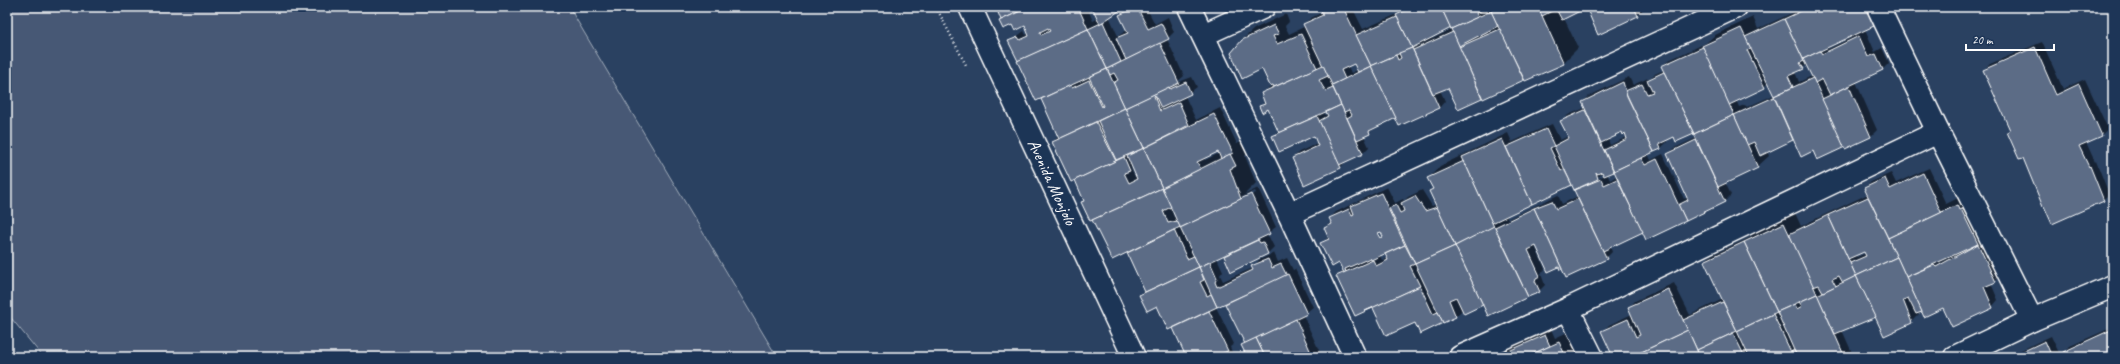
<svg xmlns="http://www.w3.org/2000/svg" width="2120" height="364" font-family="Caveat,sans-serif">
	<rect width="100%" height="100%" fill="#2a4161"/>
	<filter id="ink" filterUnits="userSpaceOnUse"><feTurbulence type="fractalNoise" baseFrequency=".025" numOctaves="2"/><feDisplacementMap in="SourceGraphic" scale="8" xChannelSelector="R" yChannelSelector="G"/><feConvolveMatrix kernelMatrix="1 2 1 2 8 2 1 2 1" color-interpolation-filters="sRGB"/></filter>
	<g filter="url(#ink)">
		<polygon fill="#465975" stroke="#a2acba" points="7,7 569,7 777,357 43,357 7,313"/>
		<g fill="#0007" fill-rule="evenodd">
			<path d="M1001,7H1087L1093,21L1099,18L1093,7H1124L1109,16L1118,36L1127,30L1120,15L1130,7H1146L1155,24L1168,17L1174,32L1167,39L1184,76L1176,83L1192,77L1197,87L1185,96L1196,120L1220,108L1237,144L1245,140L1250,151L1245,156L1256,183L1244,195L1258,188L1276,227L1265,235L1269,237L1274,247L1267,254L1232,270L1225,254L1217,258L1223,271L1220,275L1223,281L1253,268L1259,260L1274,253L1278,262L1287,258L1293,270L1295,269L1313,307L1303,315L1322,357H1236L1246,353L1242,346L1245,342L1226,302L1216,307L1234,344L1230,347L1234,357H1187L1173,326L1157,304L1140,295L1145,290L1127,252L1093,218L1083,202L1085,200L1075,178L1053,142L1059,136L1041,98L1010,42L1024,31L1026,35L1029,33L1025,25L1002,20L998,10ZM1219,151L1220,153L1205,160L1204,157ZM1133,166L1137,177H1135L1131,168ZM1255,191L1256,193L1188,225V223ZM1171,205L1177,216L1174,217L1170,206Z"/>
			<path d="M1321,7H1352L1363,29L1400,13L1407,7H1487L1483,9L1484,12L1490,7H1586L1564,18L1578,48L1563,63L1458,108L1449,87L1440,90L1445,101L1439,108L1400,125L1397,117L1376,127L1364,136L1369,147L1363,153L1346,161L1340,168L1293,158L1299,152L1318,143L1315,135L1274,136L1279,131L1269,108L1260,107L1265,102L1262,94L1271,86L1263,68L1242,40L1254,29L1286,14L1289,22L1285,26L1289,34L1306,26L1304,24L1311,18L1323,12ZM1451,27L1452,29L1432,39L1431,37ZM1355,63L1358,70L1351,73L1348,66ZM1326,111L1328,114L1325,115L1324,112Z"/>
			<polygon points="1587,7 1646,7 1637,15"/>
			<path d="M1799,7H1882L1885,14L1874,25L1865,29L1875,52L1882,48L1889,63L1882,70L1856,82L1877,130L1871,136L1817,159L1813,150L1794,139L1767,151L1769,156L1757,167L1725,182L1731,195L1725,201L1646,238L1643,231L1610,246L1612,252L1606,258L1563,268L1537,245L1535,246L1545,269L1541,274L1545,285L1539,291L1488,315L1483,303L1463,309L1456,316L1415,321L1374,307L1337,277L1344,270L1340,261L1322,243L1329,237L1325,228L1332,222L1330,218L1336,212L1387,187L1395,203L1403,199L1404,201L1408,197L1422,190L1432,206L1437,204L1431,191L1433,188L1429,178L1440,166L1508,133L1512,142L1552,124L1560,140L1569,136L1562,122L1568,115L1585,108L1583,102L1589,96L1629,77L1633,85L1648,78L1649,79L1655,74L1664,70L1662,66L1669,60L1706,43L1715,35L1753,17L1758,29L1792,13ZM1850,36L1851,38L1828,49L1827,46ZM1807,65L1812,76L1799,82L1795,72ZM1768,83L1774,95L1747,107L1745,105L1739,107L1736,100L1764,87ZM1622,131L1627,137L1610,145L1608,139ZM1698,131L1696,138L1675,148L1668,154L1688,197L1684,199L1663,154L1651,160L1648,154L1661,148L1667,142L1666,140L1674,136ZM1615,170L1617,176L1610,180L1607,174ZM1603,172L1604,175L1598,179L1597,178ZM1573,184L1578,196L1562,204L1558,195L1508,219L1506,215ZM1382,231L1385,238L1380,239L1377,233ZM1386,252L1388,258L1382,260L1380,255Z"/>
			<polygon points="2042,42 2063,89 2085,79 2108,129 2101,135 2086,142 2095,162 2096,161 2109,194 2103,200 2023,157 2008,132 2011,129 1984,70 1990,64"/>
			<path d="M1929,168L1946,204L1972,191L1991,229L1980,241L1985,239L2002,275L1991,283L1998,300L1992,307H1944L1922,311L1911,322L1876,315L1842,330L1854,357H1614L1603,331L1609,325L1632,314L1629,308L1635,301L1674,283L1690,315L1723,299L1705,261L1711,255L1749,238L1756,230L1795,213L1801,226L1868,194L1865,188L1871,182L1891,173L1896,183ZM1864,251L1866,253L1857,257L1855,255Z"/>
			<polygon points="2113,327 2113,357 2066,357 2064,353 2070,346"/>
			<polygon points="1551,329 1555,338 1570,331 1582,357 1491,357"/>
			<polygon points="2051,336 2061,357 2009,357 2013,354"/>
		</g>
		<g fill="#5b6c86" stroke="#fff" fill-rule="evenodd">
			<polygon points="1003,7 1029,7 1001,20 997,10"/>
			<path d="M1029,7H1078L1088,29L1018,61L1008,41L1018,37L1020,40L1029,36L1025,26L1015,31L1012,25L1003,29L999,21ZM1048,28L1050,31L1041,35L1040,32Z"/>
			<polygon points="1092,7 1125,7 1100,24"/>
			<polygon points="1137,7 1148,29 1161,23 1169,39 1126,60 1116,38 1128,33 1119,15"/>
			<polygon points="1320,7 1343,7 1371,66 1358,72 1354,64 1341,70 1345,79 1332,85 1303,24 1323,15"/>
			<polygon points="1413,7 1441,7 1451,28 1412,48 1396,15"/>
			<polygon points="1441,7 1489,7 1476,13 1478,17 1451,29"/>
			<polygon points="1497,7 1518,7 1519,9 1523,7 1538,7 1564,64 1525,81 1490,10"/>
			<polygon points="1538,7 1586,7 1586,8 1562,20 1556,9 1542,16"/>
			<polygon points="1586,7 1634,7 1638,16 1598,35"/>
			<polygon points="1810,7 1866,7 1874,26 1803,59 1784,19"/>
			<polygon points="1491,11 1498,26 1459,46 1451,29"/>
			<polygon points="1397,17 1412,48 1371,66 1356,35"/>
			<polygon points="1784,19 1804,61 1800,63 1804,69 1788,76 1793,87 1774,96 1745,37"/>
			<polygon points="1103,22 1121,62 1107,69 1088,29"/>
			<polygon points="1274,25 1279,34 1273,36 1277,44 1301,34 1317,68 1274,87 1273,85 1270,86 1262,69 1242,79 1231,53 1242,40"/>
			<polygon points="1741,28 1751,49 1747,50 1765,88 1729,105 1702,46"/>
			<polygon points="1088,29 1107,69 1036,101 1017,61"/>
			<polygon points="1500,29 1524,80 1483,99 1459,47"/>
			<polygon points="1453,32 1482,98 1458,109 1448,88 1433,94 1413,50"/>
			<polygon points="1859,36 1868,57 1876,54 1883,70 1830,95 1822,79 1815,83 1803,59 1820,51 1822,54"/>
			<polygon points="1160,43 1179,83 1125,108 1113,83 1118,80 1114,73 1110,75 1107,69"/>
			<polygon points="1703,47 1734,115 1694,134 1661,66"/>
			<polygon points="2035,47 2056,95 2079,84 2102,136 2079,146 2089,167 2090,166 2104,201 2052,224 2044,206 2043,207 2023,158 2019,159 2007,132 2010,130 1983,70"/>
			<polygon points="1412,48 1439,108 1399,126 1371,66 1396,55 1398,60 1401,58 1399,53"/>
			<polygon points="1323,65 1328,76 1319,80 1323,87 1326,91 1333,88 1341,105 1279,133 1268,109 1262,113 1259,106 1265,104 1261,93"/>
			<polygon points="1371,66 1396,118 1369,131 1370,134 1357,140 1347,118 1352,115 1349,110 1344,112 1332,85"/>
			<polygon points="1107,69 1125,108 1059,139 1041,99 1071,85 1072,88 1089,80 1102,107 1103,106 1089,77"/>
			<polygon points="1664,72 1694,134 1676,142 1674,137 1659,144 1661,149 1654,152 1625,91 1642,84 1647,94 1653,92 1647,80"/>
			<polygon points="1813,78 1845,147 1817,160 1813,151 1801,157 1774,96"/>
			<polygon points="1186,82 1191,94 1161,108 1155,95 1154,96 1160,111 1179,102 1189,125 1144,148 1125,108 1169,87 1170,89"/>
			<polygon points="1623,82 1627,96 1654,152 1614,171 1604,150 1627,139 1625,133 1623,135 1622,132 1615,135 1616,136 1601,143 1582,102"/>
			<polygon points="1849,86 1871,137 1845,149 1822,99"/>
			<polygon points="1774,97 1793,140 1760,156 1754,142 1747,145 1734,115"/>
			<polygon points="1341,105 1363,154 1339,165 1319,121 1328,116 1326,112"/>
			<polygon points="1125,108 1144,148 1116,160 1098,121"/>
			<polygon points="1585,110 1614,172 1604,176 1602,172 1597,174 1596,172 1598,179 1574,190 1554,146 1569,138 1560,121"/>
			<polygon points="1214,114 1233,153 1221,159 1218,152 1197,162 1201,169 1162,188 1144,148"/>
			<polygon points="1734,115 1758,168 1718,187 1694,134"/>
			<polygon points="1317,116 1341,168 1304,185 1292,158 1318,146 1314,136 1279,152 1272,136"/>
			<polygon points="1096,122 1116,161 1071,182 1052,142"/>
			<polygon points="1546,129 1554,146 1550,148 1561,171 1564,169 1572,185 1532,204 1506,147"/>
			<polygon points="1502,139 1532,204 1492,223 1462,157"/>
			<polygon points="1696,140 1725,202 1686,221 1678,205 1688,200 1667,154"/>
			<polygon points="1144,148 1162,188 1090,221 1081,202 1084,201 1075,180 1124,157 1130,171 1124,173 1129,183 1137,179 1127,156"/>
			<polygon points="1230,154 1236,166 1230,169 1241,199 1180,228 1162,188"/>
			<polygon points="1641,158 1645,165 1657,159 1686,221 1646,240 1614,171"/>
			<polygon points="1464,161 1494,227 1455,246 1429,191 1433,189 1427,178"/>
			<polygon points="1923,173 1941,212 1947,210 1888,238 1864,188 1885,178 1890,189"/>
			<polygon points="1601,179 1604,185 1617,179 1643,232 1603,251 1574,190"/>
			<polygon points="1162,188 1171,207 1163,211 1168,223 1177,221 1180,227 1112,260 1092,220"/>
			<path d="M1381,193L1405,245L1371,260L1370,258L1345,269L1346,272L1344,273L1339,263L1332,267L1320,243L1329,239L1324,228L1332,224L1329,218L1349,209L1352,215L1354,214L1351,206ZM1381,232L1383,237L1381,238L1378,233Z"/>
			<polygon points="1251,194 1270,234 1199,267 1180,228"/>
			<polygon points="1415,196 1425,211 1437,207 1455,246 1415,264 1389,208 1396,205 1400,213 1404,211 1401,203"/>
			<polygon points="1868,197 1897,257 1856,276 1850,263 1866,256 1864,252 1848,259 1828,215"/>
			<polygon points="1578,199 1607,259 1566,278 1534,208 1552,201 1556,209"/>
			<polygon points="1957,205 1959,210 1961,209 1978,244 1906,277 1888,238"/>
			<polygon points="1534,208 1562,269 1560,270 1559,267 1548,272 1536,246 1528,250 1540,276 1536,278 1535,281 1540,292 1528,297 1495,227"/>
			<polygon points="1828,215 1856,276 1843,283 1839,276 1832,279 1836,286 1823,292 1819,285 1813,287 1789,234"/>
			<polygon points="1784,223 1817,294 1777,312 1744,242"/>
			<polygon points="1494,226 1528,297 1488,316 1455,246"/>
			<polygon points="1174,230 1187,259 1194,256 1199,267 1145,292 1127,253"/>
			<polygon points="1258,240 1260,243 1263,242 1268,254 1231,272 1224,256"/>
			<polygon points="1744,242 1777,312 1737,331 1704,261"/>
			<polygon points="1978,244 1996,282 1984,287 1993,308 1952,327 1943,308 1924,317 1906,277 1934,265 1936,267"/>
			<polygon points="1405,245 1415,264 1410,266 1420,286 1355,316 1336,276 1373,260 1376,266 1388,260 1385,254"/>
			<polygon points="1455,246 1483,305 1464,314 1456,297 1449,300 1456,317 1443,323 1415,264"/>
			<polygon points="1897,257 1922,312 1916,314 1908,298 1903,300 1912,323 1884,336 1856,276"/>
			<polygon points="1268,259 1272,268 1281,264 1287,276 1217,307 1199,267 1210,262 1217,278 1215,282 1217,287 1253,270 1251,266"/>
			<polygon points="1199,267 1204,280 1200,282 1207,296 1211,294 1217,307 1168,330 1157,306 1147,311 1139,295"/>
			<polygon points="1288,274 1307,314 1245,344 1225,304"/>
			<polygon points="1856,276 1876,317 1835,334 1817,295"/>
			<polygon points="1420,286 1433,314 1438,312 1443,323 1420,334 1415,323 1386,336 1373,308 1365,311"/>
			<polygon points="1668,289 1688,330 1631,357 1613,357 1601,331 1628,319 1636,337 1640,335 1628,307"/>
			<polygon points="1817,294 1843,353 1846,357 1797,357 1777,312 1795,304 1797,309 1802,306 1799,302"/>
			<polygon points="1723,302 1737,331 1697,350 1683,320"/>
			<polygon points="1209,311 1228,351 1214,357 1186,357 1173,328"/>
			<polygon points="1773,314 1791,352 1794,350 1797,357 1749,357 1737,331"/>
			<polygon points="1296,319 1313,357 1265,357 1256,338"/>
			<polygon points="2113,329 2113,357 2065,357 2063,352"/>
			<polygon points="1688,330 1700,357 1631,357"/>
			<polygon points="1733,333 1745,357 1700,357 1697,350"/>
			<polygon points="1545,335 1550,346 1526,357 1495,357"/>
			<polygon points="1256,338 1265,357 1247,357 1241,345"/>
			<polygon points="2045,341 2052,357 2011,357"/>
			<polygon points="1559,342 1566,357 1526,357 1550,346"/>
		</g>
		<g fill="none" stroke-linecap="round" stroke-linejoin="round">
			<defs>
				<g id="minor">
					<polyline points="970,7 1134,357"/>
					<polyline points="1189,7 1289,214 1355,357"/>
					<polyline points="1878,7 1938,132 2032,320"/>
					<polyline points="1203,35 1264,7"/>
					<polyline points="1289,214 1736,7"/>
					<polyline points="1568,309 1592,357"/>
					<polyline points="1460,357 1568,309 1938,132"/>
					<polyline points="1955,357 2032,320 2113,286"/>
				</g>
			</defs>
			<use href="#minor" stroke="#fff" stroke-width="25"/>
			<polyline stroke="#fff" stroke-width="2.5" stroke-dasharray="1 3" stroke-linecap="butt" points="936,7 967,67"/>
			<use href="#minor" stroke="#1d3557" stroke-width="22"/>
		</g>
	</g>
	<g text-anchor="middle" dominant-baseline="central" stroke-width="4" stroke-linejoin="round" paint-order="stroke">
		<g font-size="17" fill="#fff" stroke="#1d3557">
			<text transform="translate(1052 182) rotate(65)">Avenida Monjolo</text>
		</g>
	</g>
	<rect width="2120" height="364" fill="none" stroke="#1d3557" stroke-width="24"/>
	<rect x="12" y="12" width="2096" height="340" fill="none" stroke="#fff" stroke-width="1.5" filter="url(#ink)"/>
	<path d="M1966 44v6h88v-6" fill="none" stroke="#ffffff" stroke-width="2"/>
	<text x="1972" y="44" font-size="12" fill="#ffffff" stroke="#1d3557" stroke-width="3" paint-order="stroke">20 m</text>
</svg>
